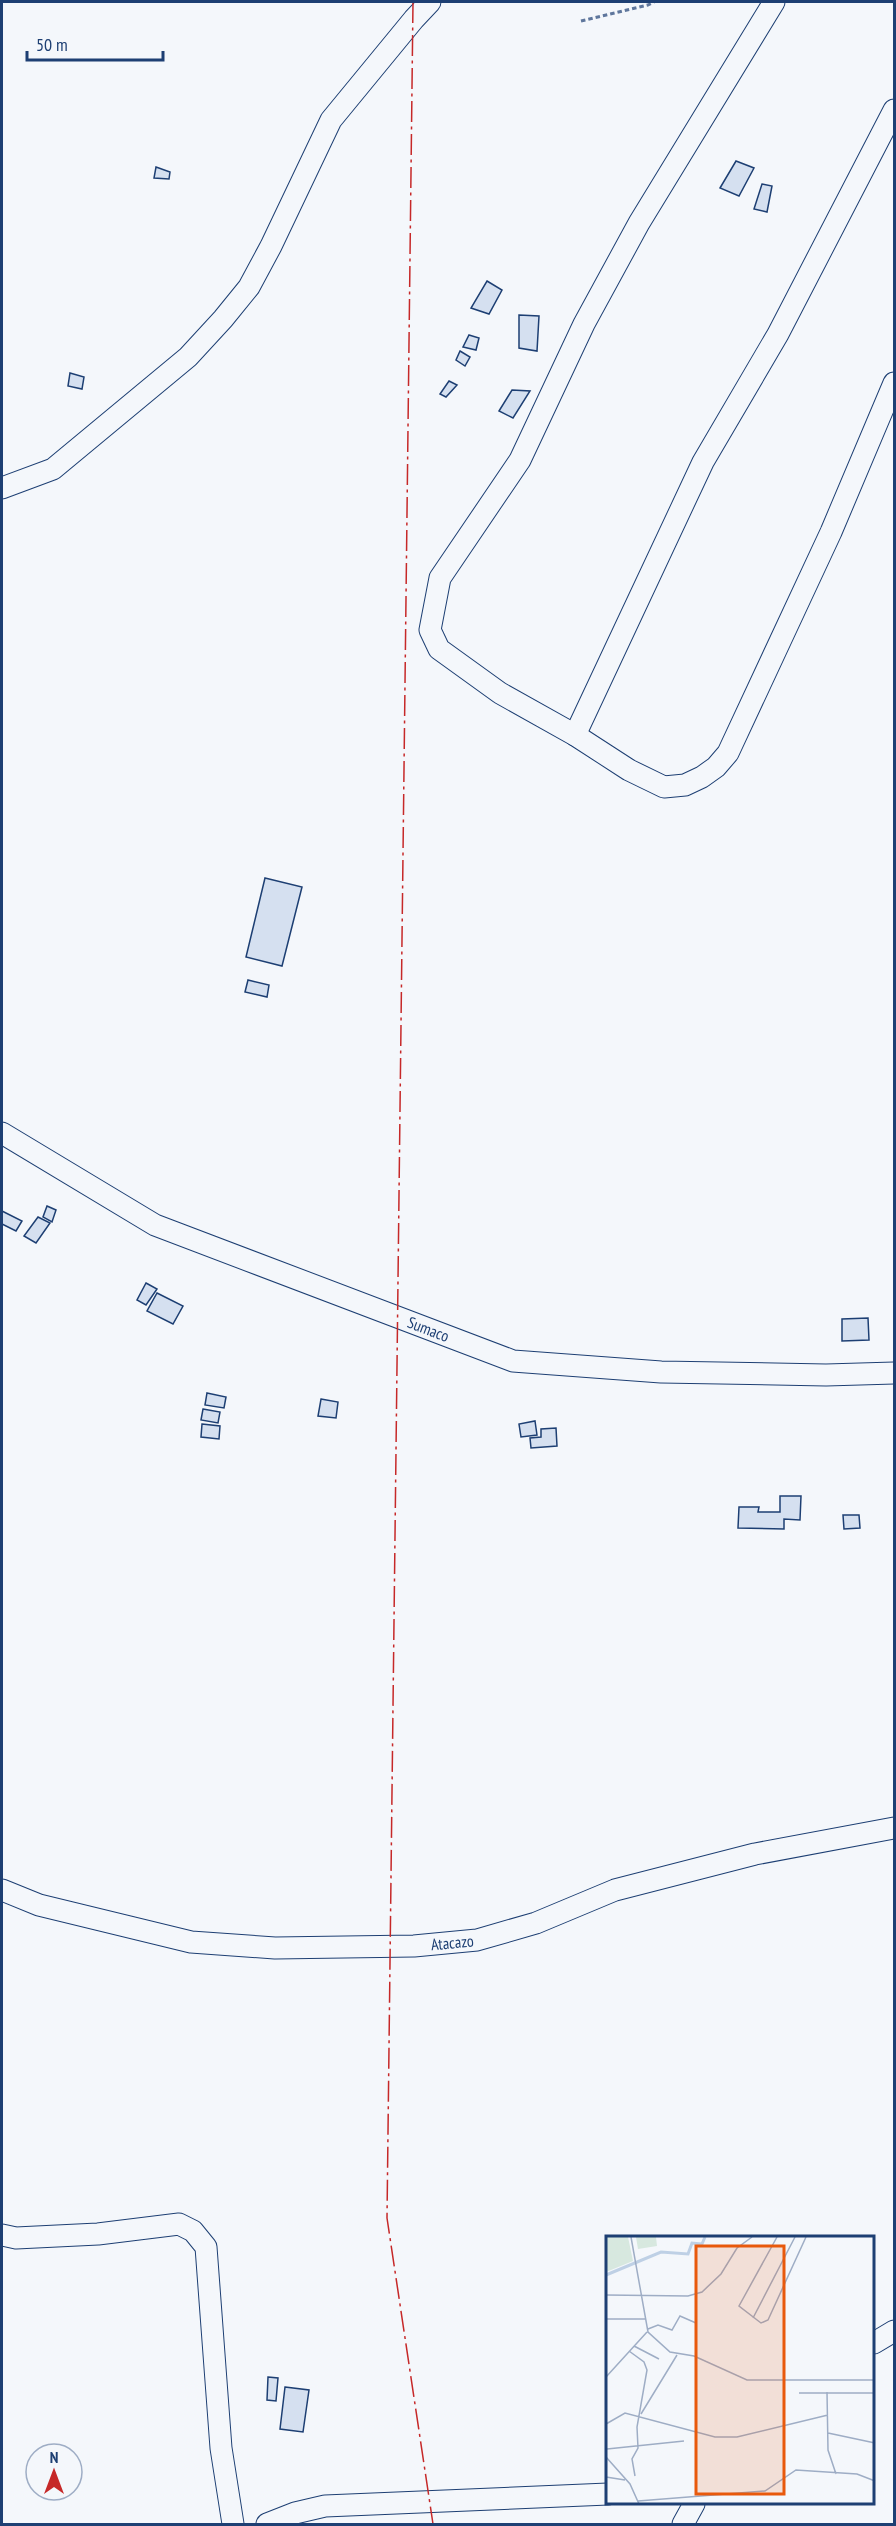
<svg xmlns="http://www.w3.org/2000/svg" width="896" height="2526" font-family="'PT Sans Narrow',sans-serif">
	<rect width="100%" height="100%" fill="#f4f7fb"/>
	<g fill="#d5e0f0" stroke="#1d3f73" stroke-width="1.5">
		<polygon points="736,161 754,168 739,196 720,188"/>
		<polygon points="156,167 170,172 169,179 154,178"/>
		<polygon points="762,184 772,186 767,212 754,209"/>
		<polygon points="487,281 502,290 489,314 471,308"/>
		<polygon points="519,315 539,316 537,351 519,348"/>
		<polygon points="469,335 479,338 476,350 463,347"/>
		<polygon points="460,351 470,357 465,366 456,360"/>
		<polygon points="70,373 84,377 82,389 68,386"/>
		<polygon points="449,381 457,385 446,397 440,394"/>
		<polygon points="512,390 530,391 513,418 499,411"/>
		<polygon points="265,878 302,887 282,966 246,957"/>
		<polygon points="248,980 269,985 267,997 245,992"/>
		<polygon points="47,1206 56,1210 52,1222 43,1217"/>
		<polygon points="2,1211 22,1221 16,1231 2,1224"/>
		<polygon points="38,1217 50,1223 36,1243 24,1236"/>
		<polygon points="146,1283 157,1289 146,1305 137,1300"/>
		<polygon points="157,1293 183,1306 173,1324 147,1311"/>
		<polygon points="868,1318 869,1340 842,1341 842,1319"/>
		<polygon points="207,1393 226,1397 224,1408 205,1405"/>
		<polygon points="321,1399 338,1402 336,1418 318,1416"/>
		<polygon points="203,1409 220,1412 218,1423 201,1420"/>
		<polygon points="535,1421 537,1435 521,1437 519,1424"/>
		<polygon points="202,1424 220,1426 219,1439 201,1437"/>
		<polygon points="556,1428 557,1446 531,1448 530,1438 541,1437 541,1429"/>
		<polygon points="780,1496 801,1496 800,1520 784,1519 784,1529 738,1528 739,1507 759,1507 758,1512 780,1512"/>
		<polygon points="843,1515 859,1515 860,1528 844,1529"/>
		<polygon points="268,2377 278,2378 276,2401 267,2400"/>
		<polygon points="285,2387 309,2390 303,2432 280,2429"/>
	</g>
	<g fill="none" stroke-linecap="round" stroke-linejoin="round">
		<defs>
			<g id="minor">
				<polyline points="774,2 639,223 584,324 520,460 440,578 430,630 439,649 500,693 575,735 629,770 664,787 685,785 702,777 716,767 728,753 831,532 894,383"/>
				<polyline points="2,488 53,469 188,357 223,319 249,287 271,246 331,120 414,19 430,2"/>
				<polyline points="575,735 703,462 778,334 894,110"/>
				<path id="s1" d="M2,1133L155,1225L513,1361L661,1372L826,1375L894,1373"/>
				<path id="s2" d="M2,1890L39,1905L191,1942L275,1948L414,1946L477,1940L536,1923L615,1890L755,1854L894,1828"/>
				<polyline points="2,2235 16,2238 98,2234 179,2224 193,2231 206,2247 221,2448 233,2524"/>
				<polyline points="874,2343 894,2331"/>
				<polyline points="267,2524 295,2513 325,2506 608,2494"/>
				<polyline points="683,2524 694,2504"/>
			</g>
		</defs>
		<use href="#minor" stroke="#1d3f73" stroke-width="23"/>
		<polyline stroke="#5e769c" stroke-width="3" stroke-dasharray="4.5 3" stroke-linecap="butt" points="581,21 648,5 654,2"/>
		<use href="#minor" stroke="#f4f7fb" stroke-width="21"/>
		<polyline stroke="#c62828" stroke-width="1.5" stroke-dasharray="21 4.5 3 4.5" stroke-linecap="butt" points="413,2 387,2218 433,2524"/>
	</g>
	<g text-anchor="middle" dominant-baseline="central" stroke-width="4.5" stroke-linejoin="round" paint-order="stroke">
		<g font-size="16" fill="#1d3f73" stroke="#f4f7fb">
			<text stroke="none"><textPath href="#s1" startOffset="471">Sumaco</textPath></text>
			<text stroke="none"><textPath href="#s2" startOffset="458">Atacazo</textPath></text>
		</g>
	</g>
	<g transform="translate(606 2236)">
		<rect width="268" height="268" fill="#f4f7fb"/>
		<path d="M0,1H22L27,25L0,36ZM30,1H50L51,10L32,13Z" fill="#d7e8df"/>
		<path fill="none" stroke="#bed0e5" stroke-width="3" d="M0,39L55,16L82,18L86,7L96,8L99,1"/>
		<path fill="none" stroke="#9eadc5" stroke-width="1.5" d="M25,1L42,96L64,116L88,120L141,144H269M171,1L133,70L155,87L162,84L200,1M0,59L82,60L96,56L115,38L131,12L146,1M147,82L189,1M0,83H40M42,93L52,89L66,94L74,80L90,87M28,110L53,123M23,115L38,126L41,134L31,191L32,212L26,223L29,240M0,141L41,96M221,156L222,214L230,238M193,157H269M35,178L71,119M0,188L19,177L109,201H131L222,179M222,197L269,207M1,213L78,205M0,221L24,248L33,268M0,241L19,244M32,265L159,255L190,234L251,238L269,245"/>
		<path fill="#e8590c" fill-opacity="0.15" stroke="#e8590c" stroke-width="3" d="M90,10H178V258H90Z"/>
		<rect width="268" height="268" fill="none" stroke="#1d3f73" stroke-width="3"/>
	</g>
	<rect width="896" height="2526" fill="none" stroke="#1d3f73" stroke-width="6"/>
	<g transform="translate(54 2472)"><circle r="28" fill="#f4f7fb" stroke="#9eadc5" stroke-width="1.5"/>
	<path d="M0-4.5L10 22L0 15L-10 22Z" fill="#c62828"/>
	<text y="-9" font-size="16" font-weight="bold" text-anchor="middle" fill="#1d3f73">N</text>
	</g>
	<path d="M27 51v9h136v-9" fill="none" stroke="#1d3f73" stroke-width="3"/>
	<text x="36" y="51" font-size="18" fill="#1d3f73" stroke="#f4f7fb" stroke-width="4.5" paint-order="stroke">50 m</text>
</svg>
